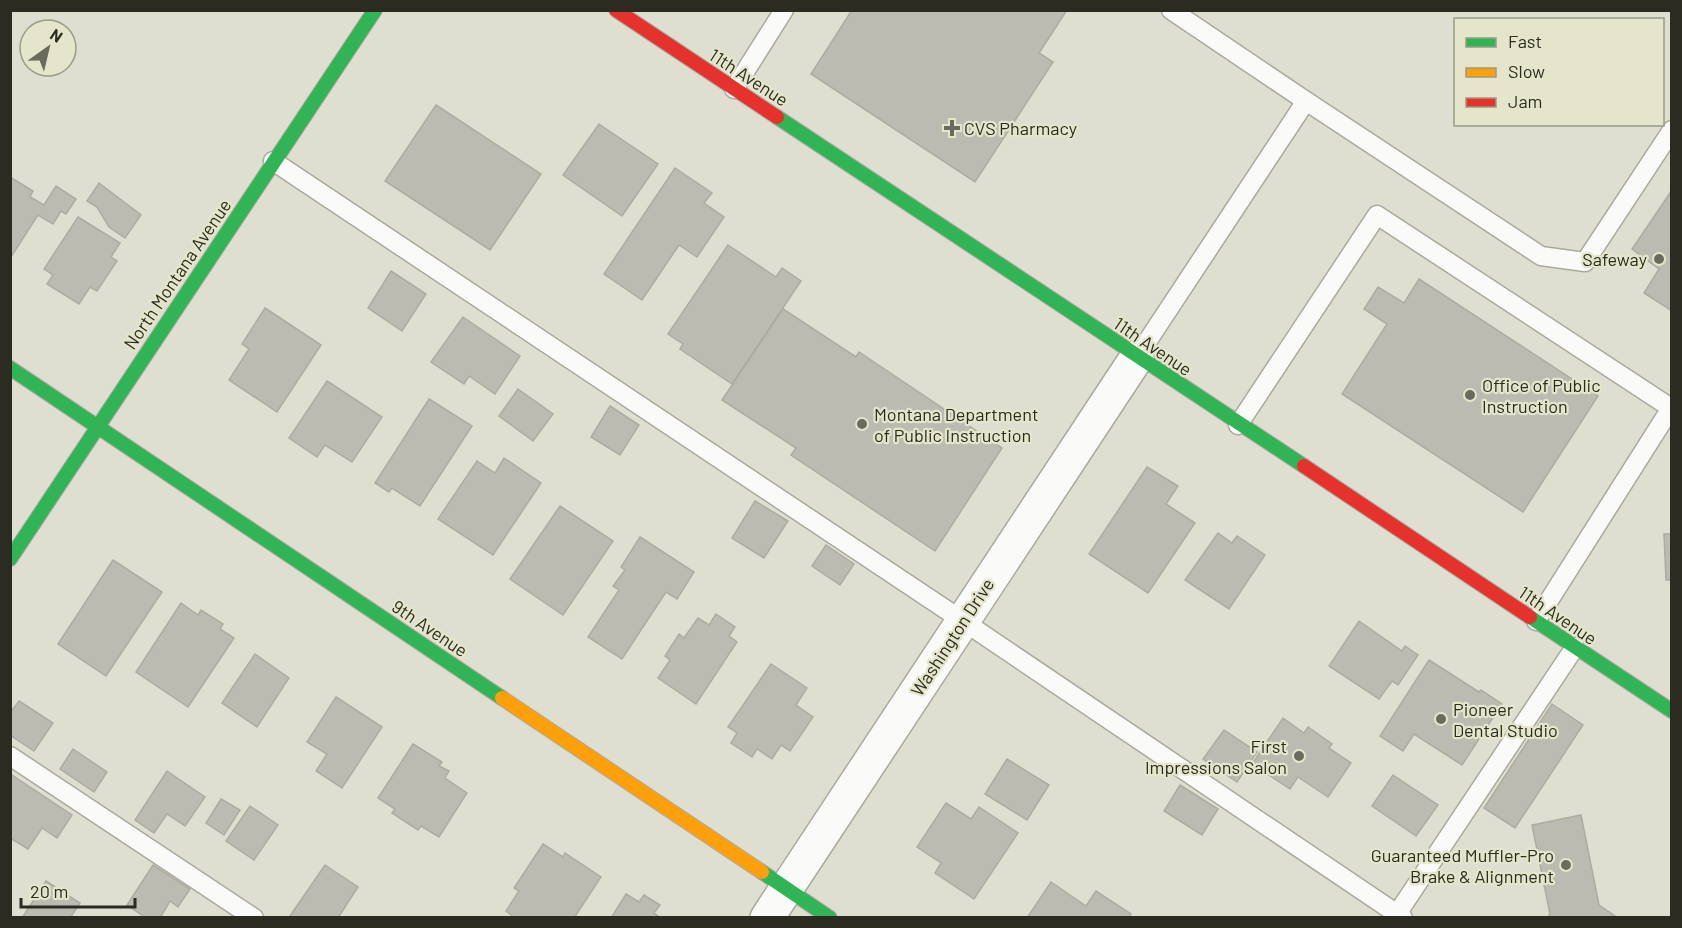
<svg xmlns="http://www.w3.org/2000/svg" width="1682" height="928" font-family="Barlow,sans-serif">
	<rect width="100%" height="100%" fill="#dfdfd1"/>
	<g fill="#bbbbb1" stroke="#acaca2" stroke-width="1.5">
		<polygon points="852,10 1067,10 1039,53 1053,62 975,182 811,74"/>
		<polygon points="436,105 541,174 490,250 385,181"/>
		<polygon points="599,124 658,164 622,216 563,175"/>
		<polygon points="675,168 712,193 704,203 724,217 697,257 679,245 642,300 604,274"/>
		<polygon points="10,177 33,191 30,197 44,205 56,186 76,199 66,214 61,211 53,224 38,215 11,257"/>
		<polygon points="99,183 141,215 125,238 109,227 97,207 87,201"/>
		<polygon points="1672,190 1672,311 1644,293 1659,269 1632,249"/>
		<polygon points="78,217 120,243 111,257 117,261 97,291 90,287 79,304 47,284 53,275 44,269"/>
		<polygon points="728,245 776,277 782,268 801,281 732,384 680,349 683,344 668,334"/>
		<polygon points="391,271 426,294 402,331 368,308"/>
		<polygon points="1419,279 1598,396 1523,512 1342,394 1387,324 1364,309 1378,287 1404,303"/>
		<polygon points="265,308 321,345 277,412 229,380 249,349 242,344"/>
		<polygon points="783,309 856,357 859,352 1002,448 935,551 791,455 796,448 722,400"/>
		<polygon points="463,317 520,356 495,394 469,376 464,384 431,362"/>
		<polygon points="327,381 382,417 352,462 325,445 317,457 289,438"/>
		<polygon points="518,389 553,414 533,441 499,416"/>
		<polygon points="429,399 472,426 420,506 392,488 389,492 375,483"/>
		<polygon points="610,406 639,425 620,455 591,437"/>
		<polygon points="504,458 541,483 493,555 438,519 477,461 495,473"/>
		<polygon points="1147,467 1178,486 1166,504 1195,523 1148,593 1089,554"/>
		<polygon points="755,501 788,521 764,558 732,538"/>
		<polygon points="560,506 613,541 563,615 510,579"/>
		<polygon points="1218,533 1232,543 1237,536 1265,555 1229,609 1185,580"/>
		<polygon points="1664,534 1672,534 1672,580 1666,580"/>
		<polygon points="640,537 694,572 677,599 666,592 622,659 588,637 619,590 613,586 625,570 621,567"/>
		<polygon points="826,545 854,564 840,585 812,566"/>
		<polygon points="113,560 162,592 106,676 58,644"/>
		<polygon points="181,603 198,615 201,610 223,624 220,629 234,638 188,707 136,672"/>
		<polygon points="716,614 735,627 729,636 737,642 696,704 658,678 670,660 665,656 679,634 684,638 698,618 709,625"/>
		<polygon points="1359,621 1402,651 1405,646 1418,655 1398,685 1392,681 1379,699 1329,666"/>
		<polygon points="255,654 289,678 257,727 222,703"/>
		<polygon points="1429,660 1479,692 1481,690 1502,704 1462,765 1414,734 1403,751 1380,736"/>
		<polygon points="771,664 807,688 796,705 813,717 790,751 781,745 772,759 757,749 752,757 731,743 737,733 728,727"/>
		<polygon points="336,697 382,727 342,788 316,771 327,754 307,742"/>
		<polygon points="19,701 53,723 34,751 10,735 10,713"/>
		<polygon points="1552,704 1583,725 1515,828 1484,808"/>
		<polygon points="1283,718 1304,733 1308,727 1332,744 1329,748 1351,763 1328,797 1298,777 1290,789 1252,764"/>
		<polygon points="1224,730 1257,752 1237,782 1203,759"/>
		<polygon points="413,744 442,762 439,766 449,771 445,778 467,793 439,837 421,826 418,830 392,813 395,809 378,798"/>
		<polygon points="73,749 107,772 94,792 60,769"/>
		<polygon points="1007,759 1049,785 1027,820 985,794"/>
		<polygon points="167,771 205,797 185,826 167,814 154,833 135,820"/>
		<polygon points="12,775 72,815 57,838 42,828 28,849 10,838 10,778"/>
		<polygon points="1393,775 1438,805 1416,836 1372,806"/>
		<polygon points="1180,785 1218,809 1202,835 1164,811"/>
		<polygon points="221,799 240,810 224,835 206,823"/>
		<polygon points="946,803 971,819 979,807 1018,833 974,899 935,873 941,863 917,847"/>
		<polygon points="250,806 278,825 254,860 226,841"/>
		<polygon points="1581,815 1599,905 1618,918 1547,918 1550,914 1532,825"/>
		<polygon points="543,844 563,857 565,853 601,877 574,918 515,918 506,911 519,891 514,888"/>
		<polygon points="153,865 190,889 178,907 170,901 160,918 146,918 127,905"/>
		<polygon points="325,865 358,887 338,918 292,918 290,916"/>
		<polygon points="46,881 80,903 70,918 22,918"/>
		<polygon points="1051,882 1086,906 1096,891 1131,914 1128,918 1027,918"/>
		<polygon points="626,894 639,902 644,895 660,905 654,913 661,918 611,918"/>
	</g>
	<g fill="none" stroke-linecap="round" stroke-linejoin="round">
		<defs>
			<g id="lane">
				<polyline points="1171,10 1306,101"/>
				<polyline points="734,89 784,10"/>
				<polyline points="273,161 963,621 1403,918"/>
				<polyline points="1137,357 1306,101 1541,256 1585,262 1672,130"/>
				<polyline points="1238,425 1377,215 1671,408 1536,621"/>
				<polyline points="10,756 254,918"/>
				<polyline points="1397,914 1575,647"/>
			</g>
			<polyline id="street" points="767,918 1137,357"/>
			<g id="fast">
				<polyline points="777,117 1304,466"/>
				<polyline points="10,368 502,698"/>
				<polyline points="10,559 375,10"/>
				<polyline points="1530,617 1672,711"/>
				<polyline points="762,872 830,918"/>
			</g>
			<polyline id="slow" points="502,698 762,872"/>
			<g id="jam">
				<polyline points="616,10 777,117"/>
				<polyline points="1304,466 1530,617"/>
			</g>
		</defs>
		<use href="#lane" stroke="#a9a99e" stroke-width="21"/>
		<use href="#street" stroke="#a9a99e" stroke-width="36"/>
		<use href="#fast" stroke="#a9a99e" stroke-width="16"/>
		<use href="#slow" stroke="#a9a99e" stroke-width="16"/>
		<use href="#jam" stroke="#a9a99e" stroke-width="16"/>
		<use href="#lane" stroke="#fafaf8" stroke-width="18"/>
		<use href="#street" stroke="#fafaf8" stroke-width="33"/>
		<use href="#fast" stroke="#30b455" stroke-width="14"/>
		<use href="#slow" stroke="#ff9f0a" stroke-width="14"/>
		<use href="#jam" stroke="#e5322d" stroke-width="14"/>
	</g>
	<g fill="#6a6a5f" stroke="#e5e5cb" stroke-width="2">
		<path d="M949 119h6v6h6v6h-6v6h-6v-6h-6v-6h6z"/>
		<circle cx="1659" cy="259" r="6"/>
		<circle cx="1470" cy="395" r="6"/>
		<circle cx="862" cy="424" r="6"/>
		<circle cx="1441" cy="719" r="6"/>
		<circle cx="1299" cy="756" r="6"/>
		<circle cx="1566" cy="865" r="6"/>
	</g>
	<g text-anchor="middle" dominant-baseline="central" stroke-width="4.5" stroke-linejoin="round" paint-order="stroke">
		<g font-size="18" fill="#2b2b21" stroke="#e5e5cb">
			<text transform="translate(749 77) rotate(33)">11th Avenue</text>
			<text transform="translate(177 274) rotate(-56)">North Montana Avenue</text>
			<text transform="translate(1153 346) rotate(34)">11th Avenue</text>
			<text transform="translate(1558 615) rotate(34)">11th Avenue</text>
			<text transform="translate(430 628) rotate(34)">9th Avenue</text>
			<text transform="translate(952 637) rotate(-57)">Washington Drive</text>
		</g>
		<g font-size="18" fill="#2b2b21" stroke="#e5e5cb" text-anchor="start">
			<text x="964" y="128">CVS Pharmacy</text>
			<text x="1647" y="259" text-anchor="end">Safeway</text>
			<text x="1482" y="385">Office of Public<tspan x="1482" dy="21">Instruction</tspan></text>
			<text x="874" y="414">Montana Department<tspan x="874" dy="21">of Public Instruction</tspan></text>
			<text x="1453" y="709">Pioneer<tspan x="1453" dy="21">Dental Studio</tspan></text>
			<text x="1287" y="746" text-anchor="end">First<tspan x="1287" dy="21">Impressions Salon</tspan></text>
			<text x="1554" y="855" text-anchor="end">Guaranteed Muffler-Pro<tspan x="1554" dy="21">Brake &amp; Alignment</tspan></text>
		</g>
	</g>
	<rect width="1682" height="928" fill="none" stroke="#2b2b21" stroke-width="24"/>
	<rect x="1454" y="18" width="210" height="108" fill="#e5e5cb" stroke="#9b9b87" stroke-width="1.5"/>
	<rect x="1466" y="38" width="30" height="9" fill="#30b455" stroke="#9b9b87" stroke-width="1.5"/>
	<text x="1508" y="48" font-size="18" fill="#2b2b21">Fast</text>
	<rect x="1466" y="68" width="30" height="9" fill="#ff9f0a" stroke="#9b9b87" stroke-width="1.5"/>
	<text x="1508" y="78" font-size="18" fill="#2b2b21">Slow</text>
	<rect x="1466" y="98" width="30" height="9" fill="#e5322d" stroke="#9b9b87" stroke-width="1.5"/>
	<text x="1508" y="108" font-size="18" fill="#2b2b21">Jam</text>
	<g transform="translate(48 48) rotate(34)"><circle r="28" fill="#e5e5cb" stroke="#9b9b87" stroke-width="1.5"/>
	<path d="M0-4.5L10 22L0 15L-10 22Z" fill="#6a6a5f"/>
	<text y="-9" font-size="16" font-weight="bold" text-anchor="middle" fill="#2b2b21">N</text>
	</g>
	<path d="M21 898v9h114v-9" fill="none" stroke="#2b2b21" stroke-width="3"/>
	<text x="30" y="898" font-size="18" fill="#2b2b21" stroke="#e5e5cb" stroke-width="4.5" paint-order="stroke">20 m</text>
</svg>
